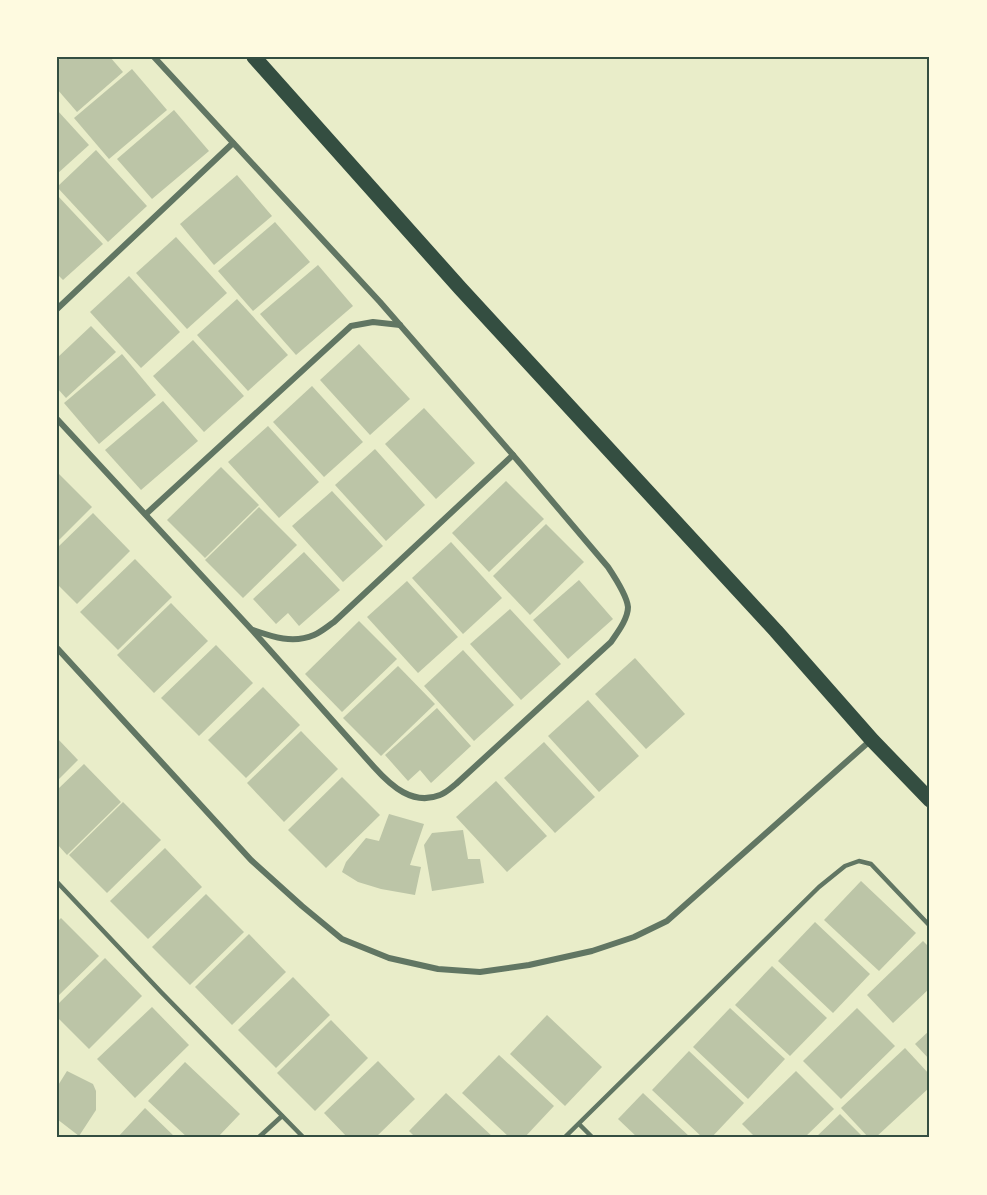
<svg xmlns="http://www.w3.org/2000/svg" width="987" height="1195" font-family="Ubuntu,sans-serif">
	<rect width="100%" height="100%" fill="#e9edc9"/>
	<g fill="#bcc5a7">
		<polygon points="62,57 110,57 123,72 77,112 57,89 57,62"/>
		<polygon points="132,69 167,110 109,159 74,118"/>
		<polygon points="57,110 89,145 57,174"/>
		<polygon points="174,110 209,151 152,199 117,159"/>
		<polygon points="96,150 147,206 108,242 57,187"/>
		<polygon points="237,175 272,216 214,265 180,224"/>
		<polygon points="57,195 103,244 63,280 57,274"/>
		<polygon points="275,222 310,262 253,311 218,271"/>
		<polygon points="176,237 227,293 187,329 136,273"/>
		<polygon points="318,265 353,306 296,355 260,314"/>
		<polygon points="129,276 180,332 141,368 90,312"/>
		<polygon points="237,299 288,355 248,391 197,335"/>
		<polygon points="91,326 116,352 66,398 57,388 57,358"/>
		<polygon points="193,340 244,396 204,432 153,376"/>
		<polygon points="359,344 410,399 370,435 320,380"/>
		<polygon points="122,354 156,395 99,444 64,403"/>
		<polygon points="312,386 363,442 324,477 273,422"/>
		<polygon points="163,401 198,441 141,490 105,450"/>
		<polygon points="424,408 475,463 436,499 385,444"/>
		<polygon points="268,426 319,482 279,518 228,462"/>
		<polygon points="375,449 425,505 386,541 335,485"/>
		<polygon points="221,467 259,505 205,558 167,520"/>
		<polygon points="57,472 92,507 57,542"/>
		<polygon points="506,481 544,519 489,572 452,533"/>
		<polygon points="332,491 383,546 343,582 292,526"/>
		<polygon points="259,507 297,545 243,598 205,560"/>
		<polygon points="93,513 130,551 77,604 57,584 57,548"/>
		<polygon points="546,524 584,562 530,615 493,576"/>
		<polygon points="451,542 502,598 463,634 412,578"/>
		<polygon points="304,552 340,590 299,626 288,613 276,624 253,599"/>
		<polygon points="135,559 172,597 118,650 80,612"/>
		<polygon points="579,580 613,619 568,659 533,620"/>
		<polygon points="407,581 458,637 418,673 367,617"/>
		<polygon points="171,603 208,641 154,693 117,655"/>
		<polygon points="510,609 561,664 521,700 470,644"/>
		<polygon points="359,621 397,659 342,712 305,674"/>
		<polygon points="216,645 253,683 199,736 161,698"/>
		<polygon points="463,650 514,705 474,741 424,686"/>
		<polygon points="635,658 685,714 646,749 595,694"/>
		<polygon points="398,666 435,704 381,756 343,718"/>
		<polygon points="263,687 300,725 246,778 208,740"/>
		<polygon points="588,700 639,756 599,792 548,736"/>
		<polygon points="437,708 471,746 431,783 420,770 408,781 385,755"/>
		<polygon points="301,731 338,769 284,822 247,783"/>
		<polygon points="57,738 78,760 57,781"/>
		<polygon points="544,742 595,797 555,833 504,778"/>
		<polygon points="84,764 121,802 67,855 57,844 57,790"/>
		<polygon points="342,777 380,815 326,868 288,830"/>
		<polygon points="496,781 547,836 507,872 456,817"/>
		<polygon points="123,802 161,840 107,893 69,855"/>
		<polygon points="389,814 424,824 410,865 421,867 415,895 381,889 358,882 342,872 346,862 366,838 379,841"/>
		<polygon points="463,830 468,859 480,859 484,883 432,891 424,845 432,833"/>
		<polygon points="165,848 202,887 148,939 110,901"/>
		<polygon points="861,881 916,933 879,971 824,920"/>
		<polygon points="206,894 244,932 190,985 152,947"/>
		<polygon points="61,918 99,956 57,997 57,922"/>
		<polygon points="815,922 870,974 833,1013 778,961"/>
		<polygon points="249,934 286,972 232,1025 195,987"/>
		<polygon points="923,941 930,948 930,988 893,1023 867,995"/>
		<polygon points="105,958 142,996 89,1049 57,1017 57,1005"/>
		<polygon points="772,966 827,1018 790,1056 735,1005"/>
		<polygon points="293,977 330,1015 276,1068 238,1030"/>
		<polygon points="152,1007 189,1045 135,1098 97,1059"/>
		<polygon points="730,1008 785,1059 748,1099 693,1047"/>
		<polygon points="857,1008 895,1046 841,1099 803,1061"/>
		<polygon points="547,1015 602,1067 565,1106 510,1054"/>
		<polygon points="331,1020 368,1058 315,1111 277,1073"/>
		<polygon points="930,1030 930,1060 915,1044"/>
		<polygon points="905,1048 930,1075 930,1087 875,1138 869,1138 841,1108"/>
		<polygon points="689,1051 744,1103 711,1138 703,1138 652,1090"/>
		<polygon points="499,1055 554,1106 524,1138 510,1138 462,1093"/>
		<polygon points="378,1061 415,1099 375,1138 348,1138 324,1113"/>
		<polygon points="185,1062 240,1114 217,1138 188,1138 148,1101"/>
		<polygon points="67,1071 93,1084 96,1091 96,1110 79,1136 57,1119 57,1087"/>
		<polygon points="796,1071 834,1109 804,1138 756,1138 742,1124"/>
		<polygon points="446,1093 494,1138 416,1138 409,1131"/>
		<polygon points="643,1093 691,1138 638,1138 618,1119"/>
		<polygon points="145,1108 176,1138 117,1138"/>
		<polygon points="840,1114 864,1138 815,1138"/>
	</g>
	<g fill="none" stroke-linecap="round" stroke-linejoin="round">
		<g stroke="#617663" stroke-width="4.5">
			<polyline points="57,882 161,992 304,1138"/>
			<polyline points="579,1124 593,1138"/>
			<polyline points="258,1138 282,1116"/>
			<polyline points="564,1138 819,887 845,866 859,861 871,864 930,926"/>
		</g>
		<g stroke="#617663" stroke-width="6">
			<polyline points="57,309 233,143"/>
			<path d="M57,419L252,630L374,767C391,786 413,806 440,795C446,793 451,788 456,784L611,642C617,633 628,619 628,607C627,596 614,576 608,567L513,455L380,302L154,57"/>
			<polyline points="146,514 351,326 373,322 400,325"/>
			<path d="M253,630C273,637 293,644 314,635C321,632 328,626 334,622L513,455"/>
			<polyline points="57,648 251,860 302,906 342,939 389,958 438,969 480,972 529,965 592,951 634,937 667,921 871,740"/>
		</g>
		<polyline stroke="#344e41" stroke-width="15" points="254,57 460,288 776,631 872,740 930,800"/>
	</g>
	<rect width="987" height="1195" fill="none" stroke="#fefae0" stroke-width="117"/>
	<rect x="58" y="58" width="870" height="1078" fill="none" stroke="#344e41" stroke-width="2"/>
</svg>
